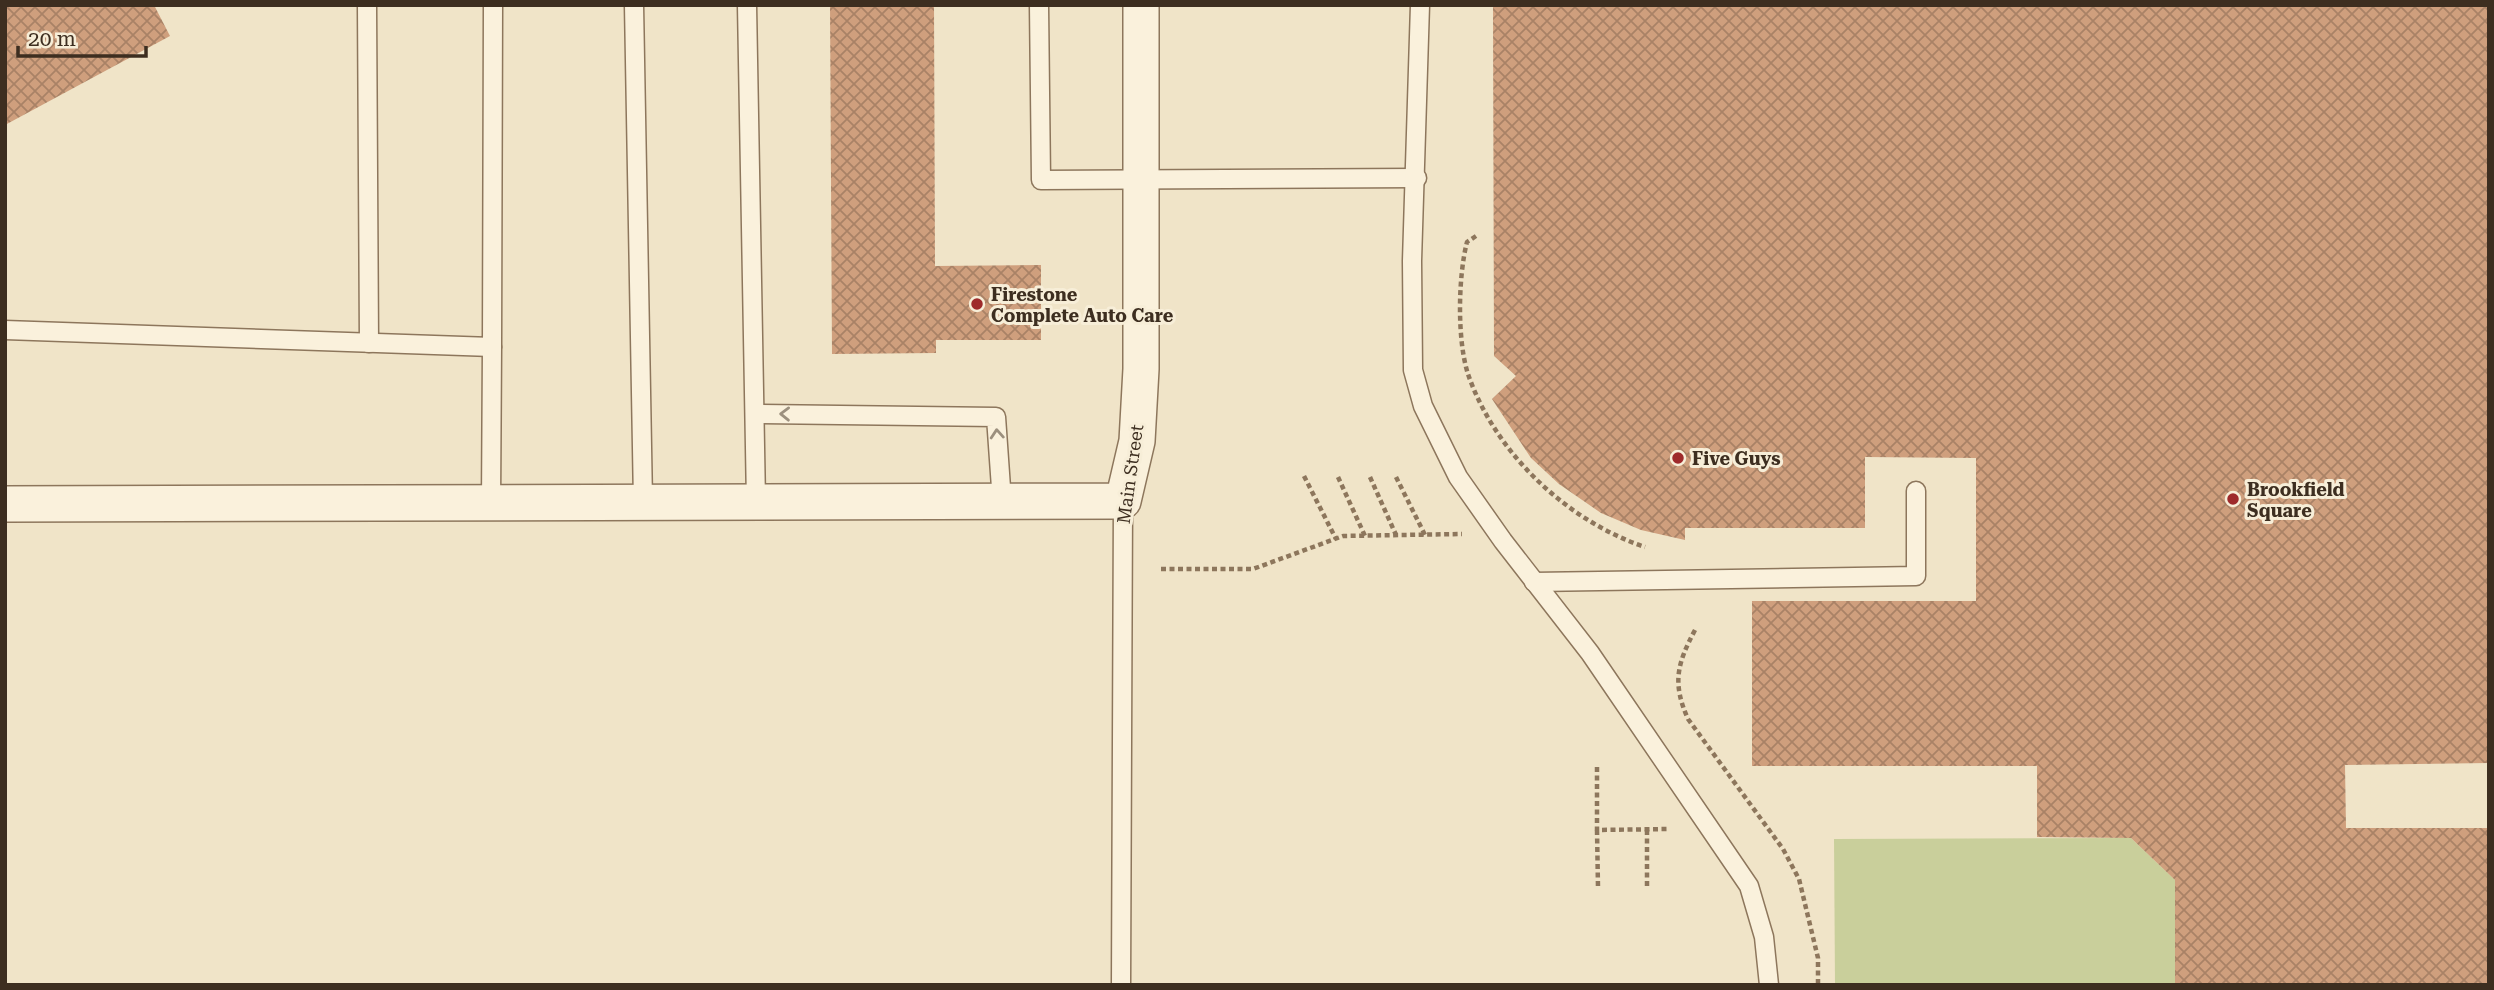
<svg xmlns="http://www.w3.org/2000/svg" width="2494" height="990" font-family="'Roboto Serif',serif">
	<defs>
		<pattern id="building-cross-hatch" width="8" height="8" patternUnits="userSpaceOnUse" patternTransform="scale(1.75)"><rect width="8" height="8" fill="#cf9f7d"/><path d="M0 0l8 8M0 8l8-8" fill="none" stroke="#a98266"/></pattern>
	</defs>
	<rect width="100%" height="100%" fill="#f0e4c8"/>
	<polygon fill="#c9cf9b" points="2131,838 2175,880 2175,985 1835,985 1834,839"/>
	<g fill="url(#building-cross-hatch)">
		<polygon points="5,5 154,5 170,36 5,125"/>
		<polygon points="830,5 934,5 935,266 1041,265 1041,340 936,340 936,353 832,354"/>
		<polygon points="1493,5 2489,5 2489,763 2345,765 2346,828 2489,828 2489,985 2175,985 2175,880 2131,838 2037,837 2037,766 1752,766 1752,601 1976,601 1976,458 1865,457 1865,528 1685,528 1685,540 1641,530 1601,513 1559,484 1531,458 1492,399 1516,376 1494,356"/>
	</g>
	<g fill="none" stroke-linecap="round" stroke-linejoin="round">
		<defs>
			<g id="service">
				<polyline points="367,5 369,343"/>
				<polyline points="634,5 643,502"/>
				<polyline points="747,5 756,502"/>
				<polyline points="1039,5 1041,180 1417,178"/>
				<polyline points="1420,5 1412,261 1413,370 1423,406 1458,477 1503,541 1590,653 1749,886 1764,937 1769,985"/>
				<polyline points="5,330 492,347 493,5"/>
				<polyline points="755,414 996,417 1002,502"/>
				<polyline points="491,503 492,347"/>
				<polyline points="1534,582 1916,576 1916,491"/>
				<polyline points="1121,985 1123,501"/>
			</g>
			<polyline id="minor" points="5,504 1123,501 1137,441 1141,369 1141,5"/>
		</defs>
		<use href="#service" stroke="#8d765c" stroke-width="21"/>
		<use href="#minor" stroke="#8d765c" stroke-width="38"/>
		<g stroke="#8d765c" stroke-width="4.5" stroke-dasharray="5 3.5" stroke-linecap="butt">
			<path d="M1476,236L1467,242C1458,277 1457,340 1468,374C1495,453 1567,521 1645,547"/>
			<polyline points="1304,476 1336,539"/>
			<polyline points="1338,477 1365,536"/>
			<polyline points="1370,477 1396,535"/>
			<polyline points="1396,477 1425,535"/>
			<polyline points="1161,569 1253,569 1343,536 1462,534"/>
			<path d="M1695,630C1677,664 1672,683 1688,719L1783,849L1799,879L1818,958V985"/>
			<polyline points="1597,767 1597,830 1669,829"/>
			<polyline points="1597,830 1598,887"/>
			<polyline points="1647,830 1647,887"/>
		</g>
		<use href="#service" stroke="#faf1dc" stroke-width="18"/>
		<use href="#minor" stroke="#faf1dc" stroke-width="35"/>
	</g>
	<defs><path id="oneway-chevron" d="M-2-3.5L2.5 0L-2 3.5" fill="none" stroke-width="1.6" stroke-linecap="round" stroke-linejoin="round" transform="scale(1.75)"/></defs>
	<g stroke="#9c907e">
		<use href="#oneway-chevron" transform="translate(785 414) rotate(-179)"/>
		<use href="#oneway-chevron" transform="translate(997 434) rotate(-94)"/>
	</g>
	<g fill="#9e2a2b" stroke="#f7eed8" stroke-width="2.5">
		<circle cx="977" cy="304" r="7"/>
		<circle cx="1678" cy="458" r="7"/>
		<circle cx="2233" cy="499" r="7"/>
	</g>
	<g text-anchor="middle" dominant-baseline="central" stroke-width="6" stroke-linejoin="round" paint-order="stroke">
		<g font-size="18" font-weight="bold" fill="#3d2e20" stroke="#f7eed8" text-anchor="start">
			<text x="991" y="294">Firestone<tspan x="991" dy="21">Complete Auto Care</tspan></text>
			<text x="1692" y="458">Five Guys</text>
			<text x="2247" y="489">Brookfield<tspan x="2247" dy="21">Square</tspan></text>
		</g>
		<g font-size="18" fill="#3d2e20" stroke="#f7eed8">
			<text transform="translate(1130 474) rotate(-82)">Main Street</text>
		</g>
	</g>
	<rect width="2494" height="990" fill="none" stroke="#3d2e20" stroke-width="14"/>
	<path d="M18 46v10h128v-10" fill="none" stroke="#3d2e20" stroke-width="3.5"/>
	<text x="28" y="46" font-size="21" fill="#3d2e20" stroke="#f7eed8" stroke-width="5" paint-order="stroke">20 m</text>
</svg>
